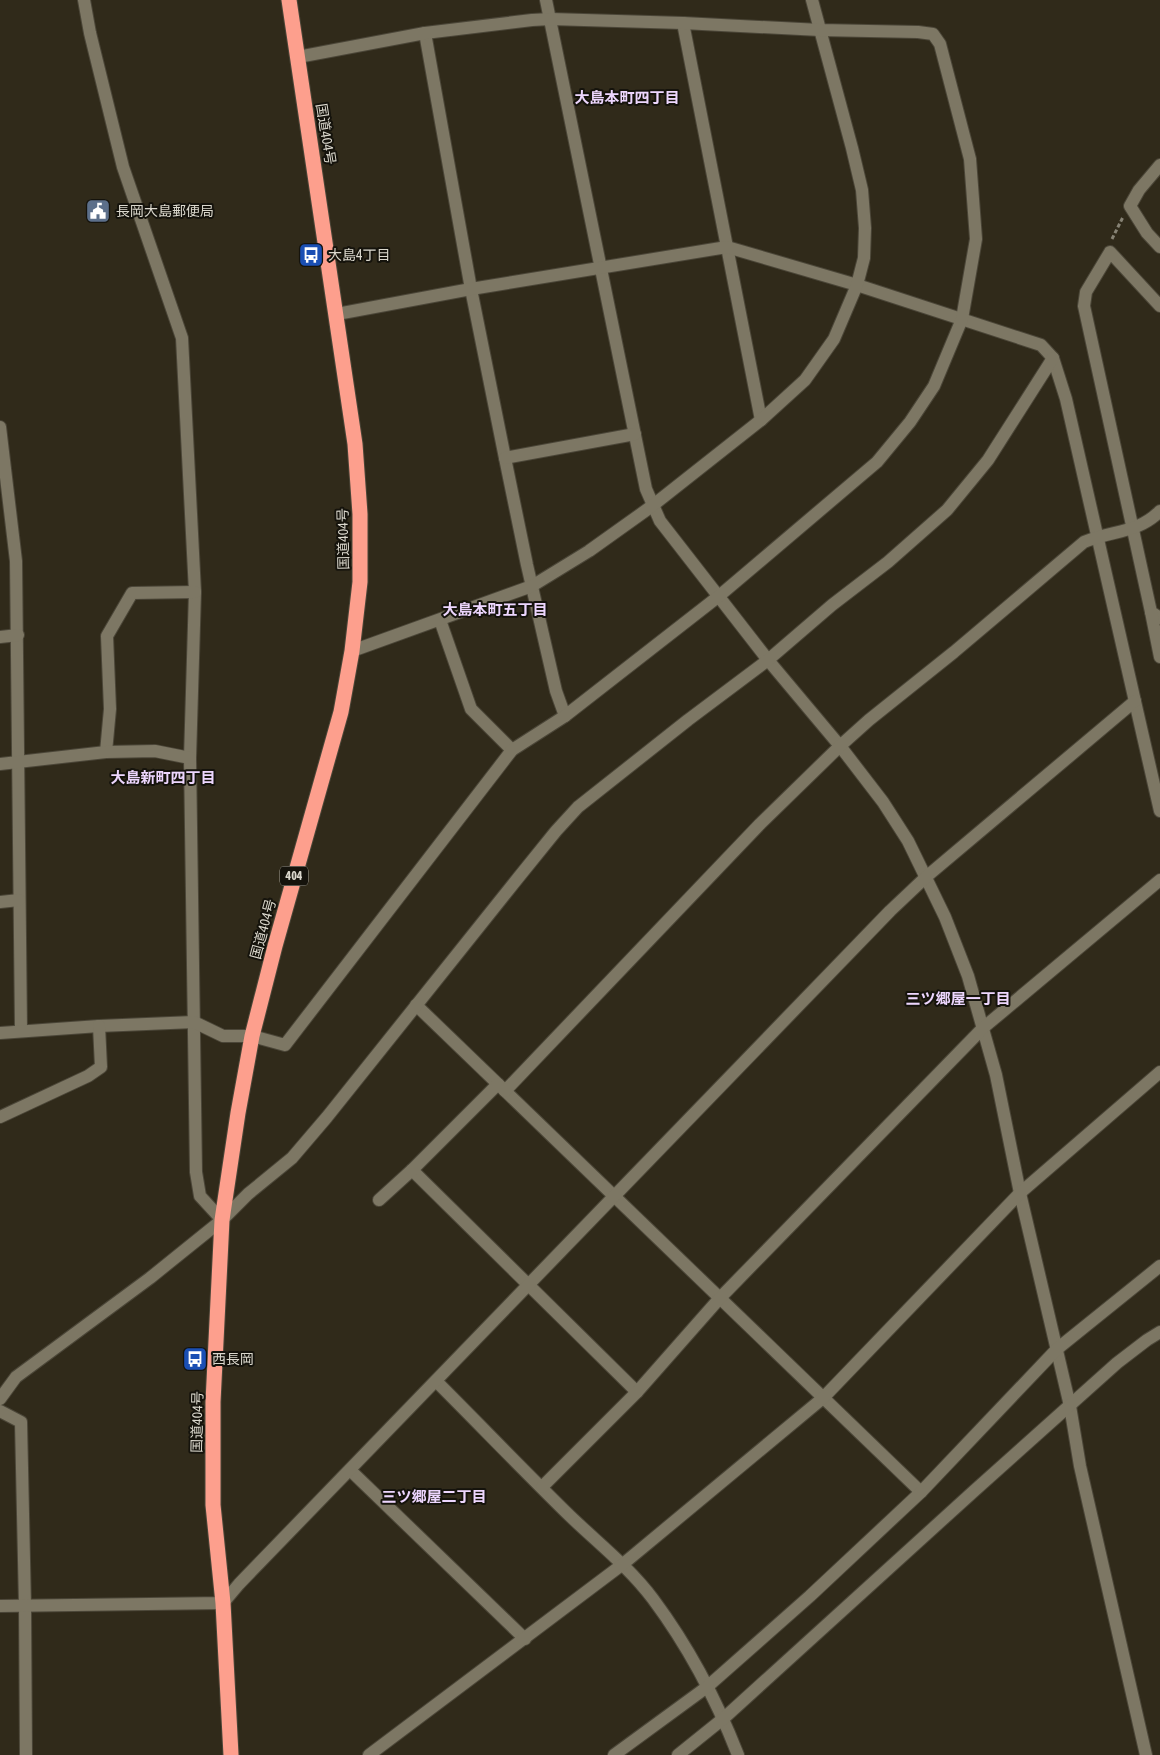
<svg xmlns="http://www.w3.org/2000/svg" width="1160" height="1755" font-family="'Asap Condensed','Noto Sans JP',sans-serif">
	<rect width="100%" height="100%" fill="#302a1a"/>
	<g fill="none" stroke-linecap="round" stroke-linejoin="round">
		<defs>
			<g id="minor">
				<polyline points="84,0 90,33 123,167 182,338 195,592 190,758 196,1172 200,1196 222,1220"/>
				<polyline points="546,0 646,489 660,521 768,660 840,746 883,802 908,841 945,917 968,976 996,1075 1020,1193 1070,1406 1080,1466 1146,1755"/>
				<polyline points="683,23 761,420"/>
				<polyline points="425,33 471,289 505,458 527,565 556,691 565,716"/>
				<polyline points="1160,165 1139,190 1130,206 1147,233 1160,247"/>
				<polyline points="1160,306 1110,252 1086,292 1084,306 1151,612 1160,618"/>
				<polyline points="337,314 471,289 727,247 857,285 1041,345 1053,358 1066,399 1160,811"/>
				<polyline points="0,427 16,561 21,1031"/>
				<polyline points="505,458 635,434"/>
				<polyline points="1151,612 1160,657"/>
				<polyline points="440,620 471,709 512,750"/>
				<polyline points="0,637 18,635"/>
				<polyline points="352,651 532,586 589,551 652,506 761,420 805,380 834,339 857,285 864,258 865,228 862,190 852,148 812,0"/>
				<polyline points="106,752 110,709 107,636 132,593 195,592"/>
				<polyline points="0,764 106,752 155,751 190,758"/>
				<polyline points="0,902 19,900"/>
				<polyline points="416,1005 921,1492"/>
				<polyline points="0,1033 99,1026 194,1022 223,1036 252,1036 285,1045 512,750 565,716 719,596 877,462 910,422 934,386 962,319 976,239 970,159 940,44 933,34 918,32 820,30 683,23 551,19 532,20 425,33 298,57"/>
				<path d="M505,1091L760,824L840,746L869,720L954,652L1084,542C1112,530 1137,534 1160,511"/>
				<polyline points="0,1117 88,1076 101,1067 99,1026"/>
				<polyline points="412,1170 637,1392"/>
				<polyline points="379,1200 412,1170 498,1084"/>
				<path d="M436,1381C480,1425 524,1471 570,1516C598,1543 629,1567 653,1599C688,1646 717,1701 738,1755"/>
				<polyline points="0,1399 16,1377 150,1278 222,1220 248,1194 292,1158 327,1117 518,878 556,831 578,807 688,720 768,660 832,605 888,562 947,510 988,460 1053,358"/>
				<polyline points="0,1411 21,1422 25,1606 26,1755"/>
				<polyline points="350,1470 525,1639"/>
				<polyline points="542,1487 637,1392 719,1299 983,1028 1160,880"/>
				<polyline points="0,1606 223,1603 239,1584 890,911 926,877 1135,701"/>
				<polyline points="369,1755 623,1564 823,1398 1020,1193 1160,1072"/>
				<polyline points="614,1755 707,1687 810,1596 921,1492 1057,1349 1160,1266"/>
				<polyline points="678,1755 724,1718 974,1491 1117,1363 1147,1340 1160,1332"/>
			</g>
			<polyline id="highway" points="231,1755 223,1603 213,1505 213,1402 222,1220 238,1113 252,1036 275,946 341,712 352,651 360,582 360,514 355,444 289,0"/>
		</defs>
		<use href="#minor" stroke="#4b4638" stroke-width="14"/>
		<use href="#highway" stroke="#4b4638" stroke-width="17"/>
		<polyline stroke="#878375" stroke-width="3" stroke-dasharray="4 2.5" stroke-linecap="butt" points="1112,239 1123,217"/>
		<use href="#minor" stroke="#7d7764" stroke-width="12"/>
		<use href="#highway" stroke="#fd9f8d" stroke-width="15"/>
	</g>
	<defs>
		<symbol id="civic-square" viewBox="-11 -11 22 22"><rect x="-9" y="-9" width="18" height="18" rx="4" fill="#5c6f8a" stroke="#15130c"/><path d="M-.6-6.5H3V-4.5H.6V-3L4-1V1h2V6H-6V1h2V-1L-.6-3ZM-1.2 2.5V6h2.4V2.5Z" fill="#fff"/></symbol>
		<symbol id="bus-square" viewBox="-11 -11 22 22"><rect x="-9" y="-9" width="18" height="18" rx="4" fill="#1a4fb4" stroke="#15130c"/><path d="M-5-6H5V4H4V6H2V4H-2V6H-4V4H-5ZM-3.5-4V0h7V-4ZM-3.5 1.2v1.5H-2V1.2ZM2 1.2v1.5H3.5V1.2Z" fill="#fff"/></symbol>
	</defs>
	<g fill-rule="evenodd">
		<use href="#civic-square" x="84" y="197" width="28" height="28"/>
		<use href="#bus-square" x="297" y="241" width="28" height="28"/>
		<use href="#bus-square" x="181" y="1345" width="28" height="28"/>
	</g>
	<g text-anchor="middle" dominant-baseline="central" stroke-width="4" stroke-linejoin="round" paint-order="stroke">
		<rect fill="#15130c" stroke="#a09d93" stroke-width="1" x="280" y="866.5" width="28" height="19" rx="4"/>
		<g font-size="12" font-weight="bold" fill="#dbd8cd">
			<text x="294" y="876">404</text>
		</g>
		<g font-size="14" fill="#dbd8cd" stroke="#15130c">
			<text transform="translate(326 134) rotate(81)">国道404号</text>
			<text transform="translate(343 539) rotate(-91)">国道404号</text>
			<text transform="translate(263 929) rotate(-75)">国道404号</text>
			<text transform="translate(197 1422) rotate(-89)">国道404号</text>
		</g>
		<g font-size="14" fill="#dbd8cd" stroke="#15130c" text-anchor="start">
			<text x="116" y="211">長岡大島郵便局</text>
			<text x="328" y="255">大島4丁目</text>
			<text x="212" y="1359">西長岡</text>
		</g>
		<g font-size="15" font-weight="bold" fill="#edd6fe" stroke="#15130c">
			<text x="627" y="97">大島本町四丁目</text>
			<text x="495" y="609">大島本町五丁目</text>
			<text x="163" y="777">大島新町四丁目</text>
			<text x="958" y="998">三ツ郷屋一丁目</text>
			<text x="434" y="1496">三ツ郷屋二丁目</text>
		</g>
	</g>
</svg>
